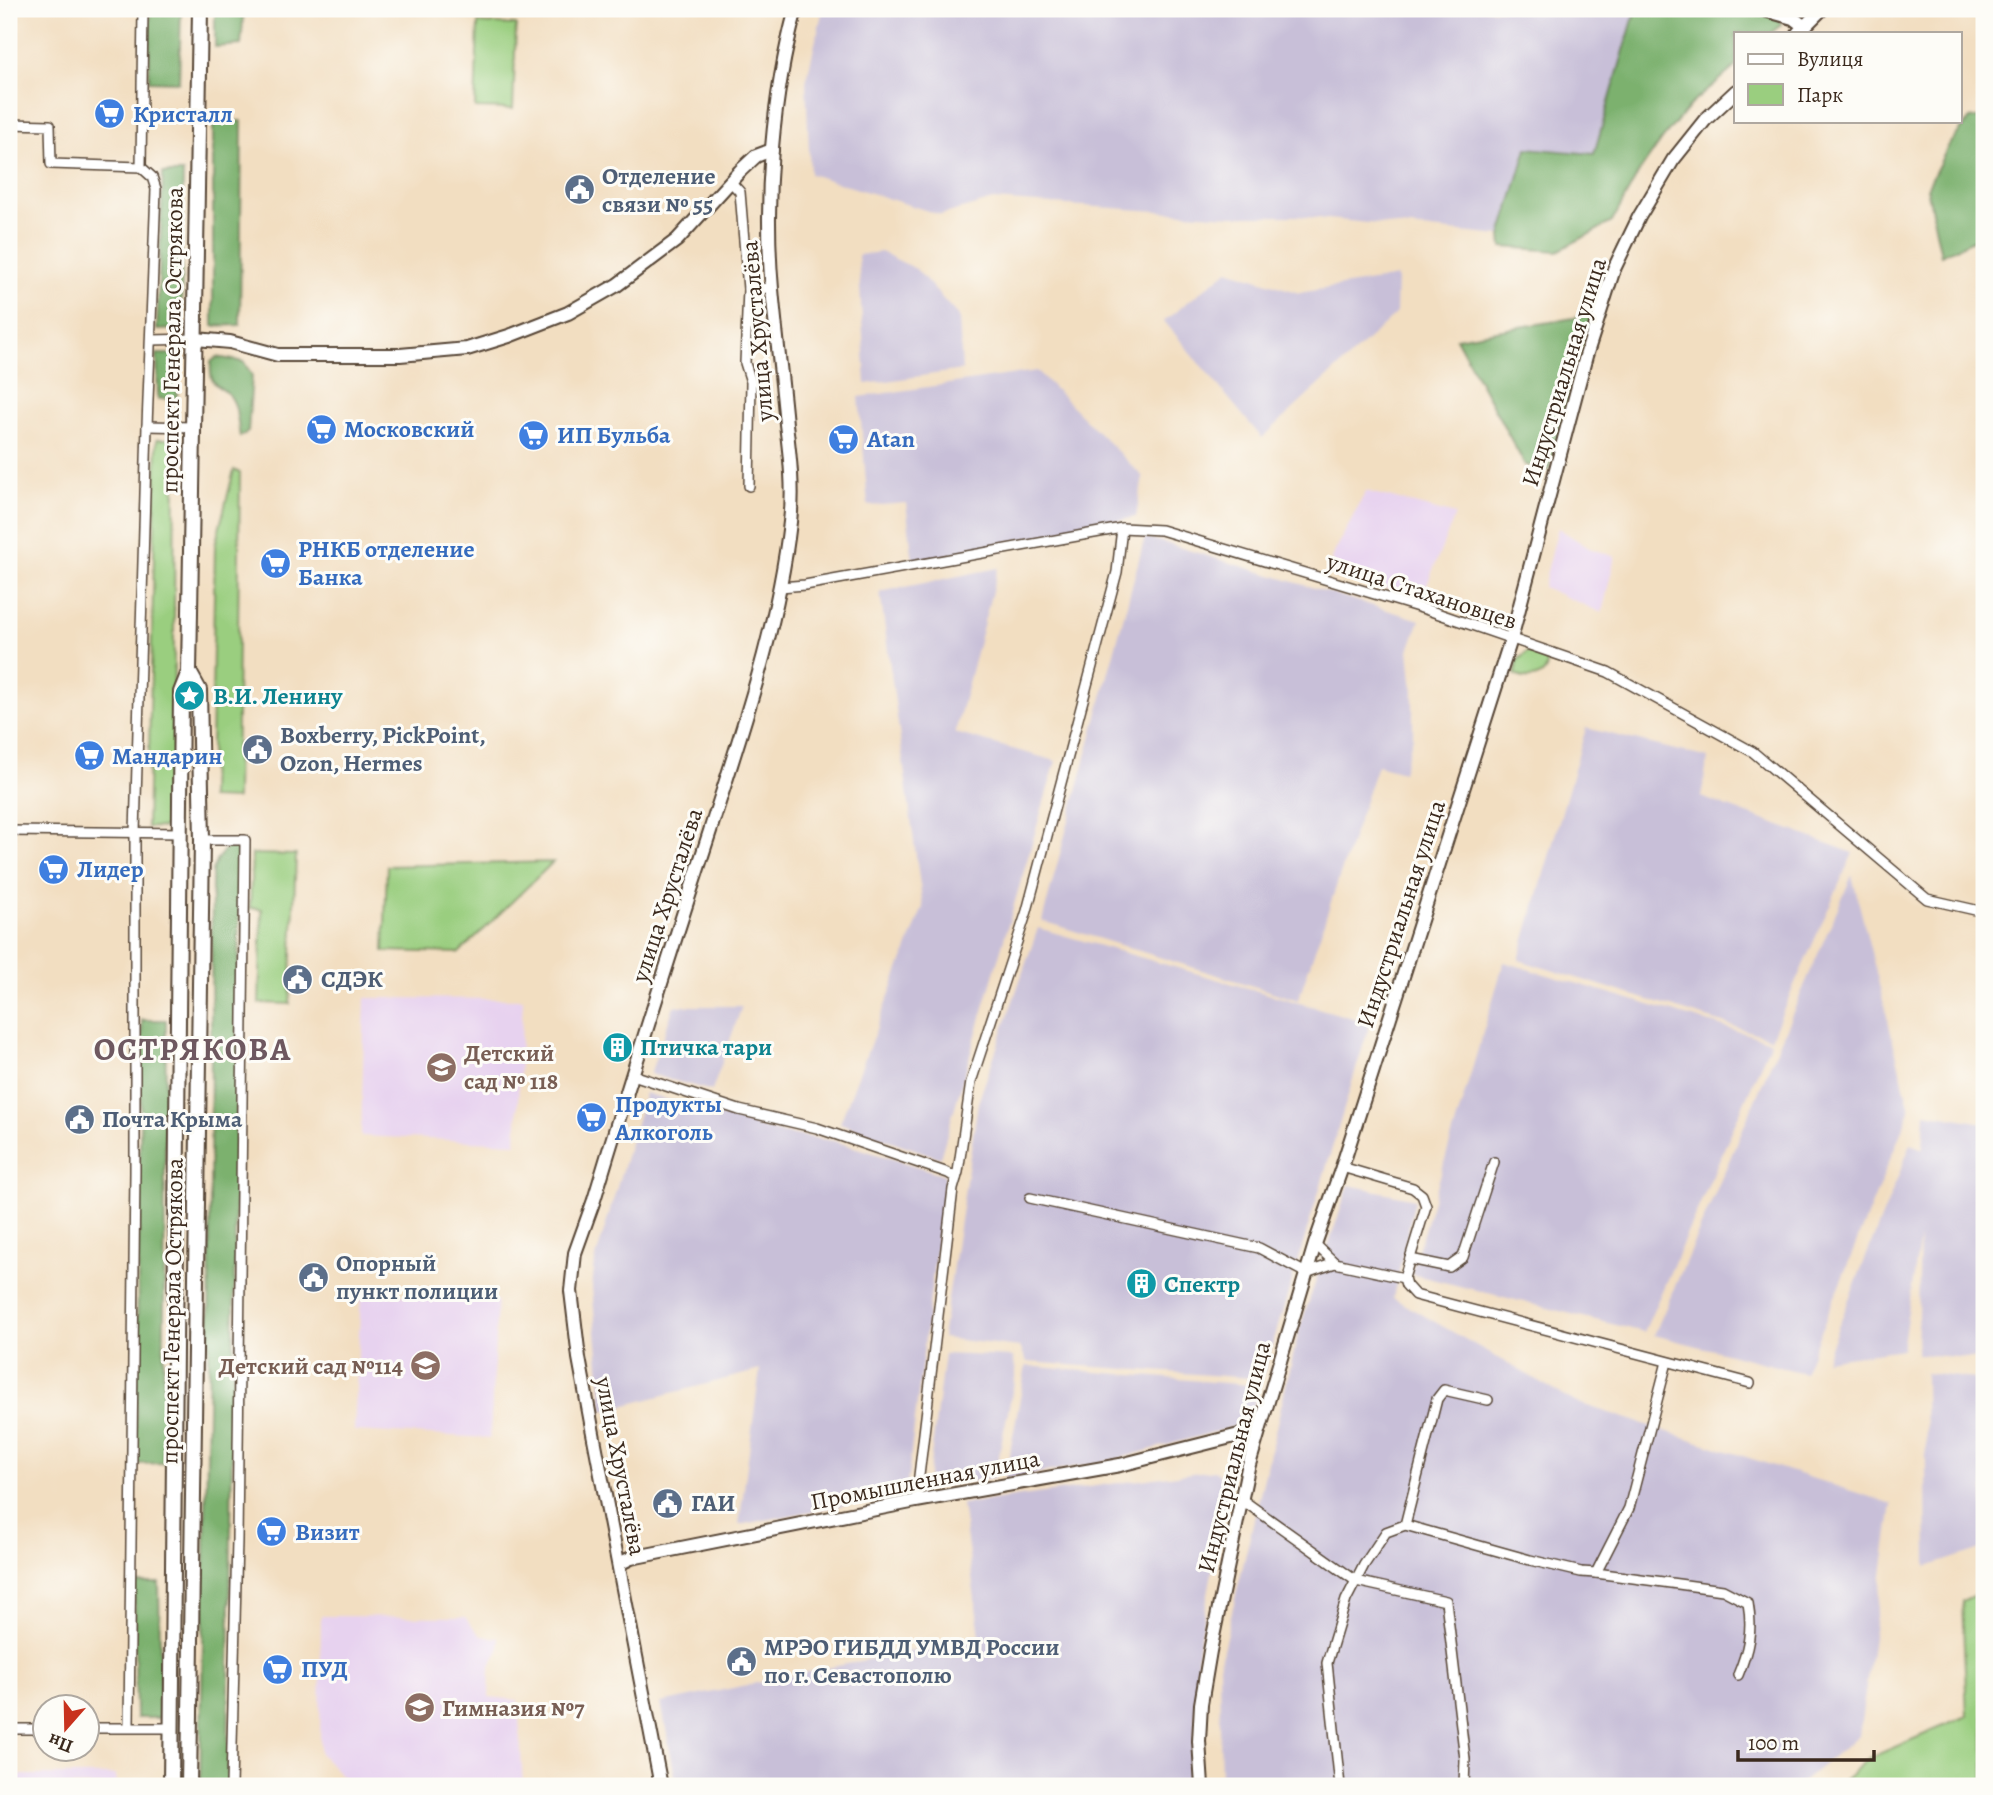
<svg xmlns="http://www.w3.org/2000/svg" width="1993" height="1795" font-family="Alegreya,serif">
	<rect width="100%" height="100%" fill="#fdfcf7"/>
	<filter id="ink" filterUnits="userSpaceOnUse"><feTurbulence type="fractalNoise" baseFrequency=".0143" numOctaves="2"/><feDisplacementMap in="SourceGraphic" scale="14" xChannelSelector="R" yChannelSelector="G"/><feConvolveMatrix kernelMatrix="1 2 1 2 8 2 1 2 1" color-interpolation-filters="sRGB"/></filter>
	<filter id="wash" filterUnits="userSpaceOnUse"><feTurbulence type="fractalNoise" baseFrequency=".00686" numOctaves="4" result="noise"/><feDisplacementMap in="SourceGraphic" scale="28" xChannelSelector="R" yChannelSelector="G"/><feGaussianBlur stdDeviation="1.57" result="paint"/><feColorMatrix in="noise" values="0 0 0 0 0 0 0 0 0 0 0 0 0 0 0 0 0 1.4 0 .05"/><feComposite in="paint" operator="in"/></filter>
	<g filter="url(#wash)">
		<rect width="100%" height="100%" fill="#f2dec1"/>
		<g fill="#e7d2ef">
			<polygon points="1366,491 1455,515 1424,592 1410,596 1334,571 1331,559"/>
			<polygon points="1558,528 1589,548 1615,557 1602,613 1543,587"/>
			<polygon points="365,998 523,999 516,1143 361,1136"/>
			<polygon points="361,1293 497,1301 490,1438 354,1431"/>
			<polygon points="321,1616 465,1617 481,1636 499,1638 499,1650 490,1665 489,1697 518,1700 523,1786 351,1786 320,1753"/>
			<rect x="9" y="1775" width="107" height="11"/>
		</g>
		<g fill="#c8bfd8">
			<polygon points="823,9 1636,9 1594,155 1527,148 1501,236 1297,216 1231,216 993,200 941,215 810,174 806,82"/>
			<polygon points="881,252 916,269 959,317 962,370 866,384 858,255"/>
			<polygon points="1228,270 1299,293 1397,277 1396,314 1262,438 1164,321"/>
			<polygon points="1037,371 1143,477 1136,517 913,562 906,503 868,506 859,397"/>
			<polygon points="1145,537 1420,620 1409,650 1413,691 1413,737 1403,772 1377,765 1298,1000 1042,921"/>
			<polygon points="998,568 955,733 1056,761 940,1158 840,1123 923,907 880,592"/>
			<polygon points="1586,728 1708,758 1701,797 1853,853 1771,1038 1519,960"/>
			<polygon points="1852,875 1910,1110 1804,1373 1654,1335"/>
			<polygon points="1038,928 1370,1023 1263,1376 1252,1378 1027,1362 1020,1347 942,1338 978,1103"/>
			<polygon points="1504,962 1771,1041 1644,1332 1411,1274"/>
			<polygon points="674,1006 742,1006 712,1091 650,1074"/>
			<polygon points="645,1093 776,1132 834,1141 945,1175 906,1493 739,1525 760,1370 603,1411 592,1287 595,1261"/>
			<polygon points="1925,1113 1984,1123 1984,1359 1917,1354 1920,1238 1902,1349 1825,1360 1911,1144 1923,1149"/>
			<polygon points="1349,1185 1415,1199 1393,1298 1575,1402 1892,1504 1859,1735 1798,1786 1221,1786 1219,1666 1300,1327"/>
			<polygon points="944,1354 1013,1357 1016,1373 994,1478 927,1489"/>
			<polygon points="1026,1366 1260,1386 1247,1423 1113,1460 1005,1479"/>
			<polygon points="1925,1373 1984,1380 1984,1548 1927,1567"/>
			<polygon points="1215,1470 1228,1489 1198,1646 1193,1786 677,1786 661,1703 980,1636 962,1504"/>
		</g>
		<g fill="#9ace7f" stroke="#6a7c4e" stroke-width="2">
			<polygon points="478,23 516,25 513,109 475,108"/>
			<polygon points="157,439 175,439 173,828 147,827"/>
			<polygon points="234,470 240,473 236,799 210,798 215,546"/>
			<path d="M1527,652C1562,654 1546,689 1515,675L1517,661Z"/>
			<polygon points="252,854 296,855 290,1004 259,1003 262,909 250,908"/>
			<polygon points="553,862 459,953 384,951 387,866"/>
			<polygon points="1984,1591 1984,1786 1837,1786 1869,1758 1967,1716 1962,1601"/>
		</g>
		<g fill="#7bb16e" stroke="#5b6e46" stroke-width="2">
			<polygon points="150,9 181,9 179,82 149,81"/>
			<polygon points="215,9 244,9 241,45 215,47"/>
			<polygon points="1636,9 1745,9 1778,15 1781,25 1771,33 1736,33 1736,66 1690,105 1663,138 1638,174 1612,222 1558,251 1502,247 1501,236 1527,148 1594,154"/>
			<polygon points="1984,117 1984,235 1941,255 1927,188 1950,143 1970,119"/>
			<polygon points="213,121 242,121 240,325 213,326"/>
			<polygon points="163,173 183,173 181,329 157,330"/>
			<polygon points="1591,315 1549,470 1525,465 1456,338"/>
			<polygon points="157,354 179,354 177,398 158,399"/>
			<path d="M217,357L244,362L252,376L248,432L240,437C238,427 238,413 234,403C225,382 208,394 211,362Z"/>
			<polygon points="227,847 237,848 240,853 228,1759 227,1786 200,1786 209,1360 212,871 217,859"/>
			<polygon points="142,1020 166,1020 163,1463 135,1464"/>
			<polygon points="134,1583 159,1583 161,1718 136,1718"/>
		</g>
	</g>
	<g filter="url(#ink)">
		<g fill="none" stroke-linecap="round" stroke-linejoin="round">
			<defs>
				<g id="minor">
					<polyline points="9,124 50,125 51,164 141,167"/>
					<polyline points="730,181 740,192 748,289"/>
					<polyline points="151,340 196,339"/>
					<polyline points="147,426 193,427"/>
					<polyline points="749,486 751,382 745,363 748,289 772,288"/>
					<polyline points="780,587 805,585 1122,528 1161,530 1428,610 1608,672 1753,752 1927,899 1984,912"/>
					<polyline points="9,831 181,833"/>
					<polyline points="202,840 245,840 237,1540 231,1786"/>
					<polyline points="633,1075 739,1110 817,1128 948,1173 956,1178"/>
					<polyline points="1342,1167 1413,1188 1422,1195 1426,1206 1404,1278 1406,1285 1415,1295 1750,1383"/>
					<polyline points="1030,1198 1259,1248 1306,1273 1335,1263 1404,1278"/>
					<polyline points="1315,1244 1335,1263"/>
					<polyline points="1410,1259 1449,1267 1463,1257 1494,1162"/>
					<path d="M1667,1362L1629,1508L1596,1573L1723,1590L1748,1603C1753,1630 1748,1651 1738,1675"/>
					<polyline points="1241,1499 1356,1581 1446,1601 1465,1759 1464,1786"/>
					<polyline points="916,1501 953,1189 958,1172 971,1082 1027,911 1117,572 1122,528"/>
					<polyline points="1405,1525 1437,1399 1444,1390 1488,1400"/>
					<polyline points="129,1727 135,1172 135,833 147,426 156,189 152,177 141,167 143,9"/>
					<polyline points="88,1728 172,1728"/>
					<polyline points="9,1729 46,1729"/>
					<polyline points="1340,1786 1327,1663 1346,1600 1364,1565 1386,1532 1405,1525 1530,1560 1581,1572 1596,1573"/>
				</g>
				<g id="secondary">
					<polyline points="1761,9 1793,18 1805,27"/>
					<polyline points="1798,33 1822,9"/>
					<polyline points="196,339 230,342 278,355 400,355 467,349 509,336 568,313 617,285 677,240 740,171 756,156 772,150"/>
					<polyline points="619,1564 631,1558 916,1501 1120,1465 1239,1435 1260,1423"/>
					<path d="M661,1786L592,1428L579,1358L571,1291L575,1253L594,1200C631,1077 670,954 710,831C742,729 778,628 790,522C794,490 790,456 786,424C782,379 776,334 772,289C764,199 772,96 796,9"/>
					<polyline points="1202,1786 1199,1741 1201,1704 1210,1651 1248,1468 1315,1244 1342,1167 1511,639 1586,356 1614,269 1639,217 1673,160 1705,120 1736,91"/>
				</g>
				<g id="primary">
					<polyline points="171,1786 181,692 189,672 200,9"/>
					<polyline points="189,1786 202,840 199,690 189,672"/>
				</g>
			</defs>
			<use href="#minor" stroke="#564536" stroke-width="12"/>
			<use href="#secondary" stroke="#564536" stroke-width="16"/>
			<use href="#primary" stroke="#564536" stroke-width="18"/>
			<use href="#minor" stroke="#fff" stroke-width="9"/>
			<use href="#secondary" stroke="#fff" stroke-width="12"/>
			<use href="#primary" stroke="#fff" stroke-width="14"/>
		</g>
	</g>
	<defs>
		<symbol id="supermarket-disc" viewBox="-11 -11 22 22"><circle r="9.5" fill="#3f7fe0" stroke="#fdfcf7"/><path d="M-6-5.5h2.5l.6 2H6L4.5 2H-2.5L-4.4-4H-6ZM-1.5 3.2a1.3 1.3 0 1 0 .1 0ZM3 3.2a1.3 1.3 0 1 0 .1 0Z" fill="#fff"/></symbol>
		<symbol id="civic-disc" viewBox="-11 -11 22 22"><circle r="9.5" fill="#5c6f8a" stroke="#fdfcf7"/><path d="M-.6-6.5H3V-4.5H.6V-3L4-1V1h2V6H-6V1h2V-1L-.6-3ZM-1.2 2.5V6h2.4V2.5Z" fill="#fff"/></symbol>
		<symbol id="sight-disc" viewBox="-11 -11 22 22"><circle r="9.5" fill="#0f9aa8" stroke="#fdfcf7"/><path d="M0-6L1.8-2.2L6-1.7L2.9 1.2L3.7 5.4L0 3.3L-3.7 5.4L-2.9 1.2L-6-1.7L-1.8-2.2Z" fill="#fff"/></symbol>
		<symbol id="building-disc" viewBox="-11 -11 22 22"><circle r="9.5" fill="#0f9aa8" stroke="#fdfcf7"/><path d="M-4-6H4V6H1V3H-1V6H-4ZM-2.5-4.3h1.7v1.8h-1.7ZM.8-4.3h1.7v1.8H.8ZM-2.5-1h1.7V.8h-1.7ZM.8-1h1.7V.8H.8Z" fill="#fff"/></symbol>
		<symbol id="school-disc" viewBox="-11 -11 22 22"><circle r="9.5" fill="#8d6e63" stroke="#fdfcf7"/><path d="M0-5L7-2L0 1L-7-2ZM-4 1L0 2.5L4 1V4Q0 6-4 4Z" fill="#fff"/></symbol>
	</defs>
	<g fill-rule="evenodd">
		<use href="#supermarket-disc" x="92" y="96" width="35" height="35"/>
		<use href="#civic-disc" x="562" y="172" width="35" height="35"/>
		<use href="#supermarket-disc" x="304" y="412" width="35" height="35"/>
		<use href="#supermarket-disc" x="516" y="418" width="35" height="35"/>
		<use href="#supermarket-disc" x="826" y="422" width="35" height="35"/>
		<use href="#supermarket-disc" x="258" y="546" width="35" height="35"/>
		<use href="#sight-disc" x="172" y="678" width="35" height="35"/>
		<use href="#civic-disc" x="240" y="732" width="35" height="35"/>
		<use href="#supermarket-disc" x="72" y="738" width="35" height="35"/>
		<use href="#supermarket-disc" x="36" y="852" width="35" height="35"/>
		<use href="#civic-disc" x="280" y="962" width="35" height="35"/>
		<use href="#building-disc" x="600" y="1030" width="35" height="35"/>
		<use href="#school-disc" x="424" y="1050" width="35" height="35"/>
		<use href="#supermarket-disc" x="574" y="1100" width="35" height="35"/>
		<use href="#civic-disc" x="62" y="1102" width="35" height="35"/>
		<use href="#civic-disc" x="296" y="1260" width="35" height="35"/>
		<use href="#building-disc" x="1124" y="1266" width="35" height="35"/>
		<use href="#school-disc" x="408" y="1348" width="35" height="35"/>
		<use href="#civic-disc" x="650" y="1486" width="35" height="35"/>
		<use href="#supermarket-disc" x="254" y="1514" width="35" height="35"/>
		<use href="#civic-disc" x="724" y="1644" width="35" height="35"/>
		<use href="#supermarket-disc" x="260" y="1652" width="35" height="35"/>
		<use href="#school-disc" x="402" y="1690" width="35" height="35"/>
	</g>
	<g text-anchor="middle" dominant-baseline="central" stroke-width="6" stroke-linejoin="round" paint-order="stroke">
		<g font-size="24" font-weight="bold" fill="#366cbe" stroke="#fdfcf7" text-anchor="start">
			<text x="133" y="114">Кристалл</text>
			<text x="344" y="429">Московский</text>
			<text x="557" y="435">ИП Бульба</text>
			<text x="867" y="439">Atan</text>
			<text x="298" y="549">РНКБ отделение<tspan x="298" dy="28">Банка</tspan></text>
			<text x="112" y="756">Мандарин</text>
			<text x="77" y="869">Лидер</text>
			<text x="615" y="1104">Продукты<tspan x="615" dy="28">Алкоголь</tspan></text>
			<text x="295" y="1532">Визит</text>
			<text x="301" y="1669">ПУД</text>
		</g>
		<g font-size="24" font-weight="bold" fill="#4e5e75" stroke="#fdfcf7" text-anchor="start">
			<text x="602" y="176">Отделение<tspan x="602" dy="28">связи № 55</tspan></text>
			<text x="280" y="735">Boxberry, PickPoint,<tspan x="280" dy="28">Ozon, Hermes</tspan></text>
			<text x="321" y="979">СДЭК</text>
			<text x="102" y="1119">Почта Крыма</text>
			<text x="336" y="1263">Опорный<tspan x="336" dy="28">пункт полиции</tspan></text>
			<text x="691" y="1503">ГАИ</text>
			<text x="764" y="1647">МРЭО ГИБДД УМВД России<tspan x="764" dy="28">по г. Севастополю</tspan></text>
		</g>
		<g font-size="24" fill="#3b2a1e" stroke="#fdfcf7">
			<text transform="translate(757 331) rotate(-95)">улица Хрусталёва</text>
			<text transform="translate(172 340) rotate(-89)">проспект Генерала Острякова</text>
			<text transform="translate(1564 372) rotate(-73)">Индустриальная улица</text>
			<text transform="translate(1422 591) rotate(18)">улица Стахановцев</text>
			<text transform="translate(667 895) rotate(-72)">улица Хрусталёва</text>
			<text transform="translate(1401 914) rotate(-72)">Индустриальная улица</text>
			<text transform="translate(172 1311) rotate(-89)">проспект Генерала Острякова</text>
			<text transform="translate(1234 1457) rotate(-76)">Индустриальная улица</text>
			<text transform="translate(621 1466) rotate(79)">улица Хрусталёва</text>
			<text transform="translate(925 1480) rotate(-11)">Промышленная улица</text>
		</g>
		<g font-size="24" font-weight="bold" fill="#0d838f" stroke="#fdfcf7" text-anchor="start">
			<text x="213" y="696">В.И. Ленину</text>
			<text x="640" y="1047">Птичка тари</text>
			<text x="1164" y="1284">Спектр</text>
		</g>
		<g font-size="24" font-weight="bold" fill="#785e54" stroke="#fdfcf7" text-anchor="start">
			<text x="464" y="1053">Детский<tspan x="464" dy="28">сад № 118</tspan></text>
			<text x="403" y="1366" text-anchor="end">Детский сад №114</text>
			<text x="442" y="1708">Гимназия №7</text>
		</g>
		<g font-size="32" font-weight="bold" letter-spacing="2" fill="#6e5860" stroke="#fdfcf7">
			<text x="193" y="1049">ОСТРЯКОВА</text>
		</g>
	</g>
	<rect width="1993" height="1795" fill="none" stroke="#fdfcf7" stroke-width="35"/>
	<rect x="1734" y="32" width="228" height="91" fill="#fdfcf7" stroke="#afa8a0" stroke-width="2"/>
	<rect x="1748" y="54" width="35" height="10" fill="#ffffff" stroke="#afa8a0" stroke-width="2"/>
	<text x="1797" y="66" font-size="21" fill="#3b2a1e">Вулиця</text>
	<rect x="1748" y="84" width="35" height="21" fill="#9ace7f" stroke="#afa8a0" stroke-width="2"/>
	<text x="1797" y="102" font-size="21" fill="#3b2a1e">Парк</text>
	<g transform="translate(66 1728) rotate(200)"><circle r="33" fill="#fdfcf7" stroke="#afa8a0" stroke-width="2"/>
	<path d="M0-5L12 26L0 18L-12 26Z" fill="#c8321e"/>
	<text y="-10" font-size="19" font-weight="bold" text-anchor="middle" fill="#3b2a1e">Пн</text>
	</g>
	<path d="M1738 1750v10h136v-10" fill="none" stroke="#3b2a1e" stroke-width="3.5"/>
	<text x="1748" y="1750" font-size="21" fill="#3b2a1e" stroke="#fdfcf7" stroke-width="5" paint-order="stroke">100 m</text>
</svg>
